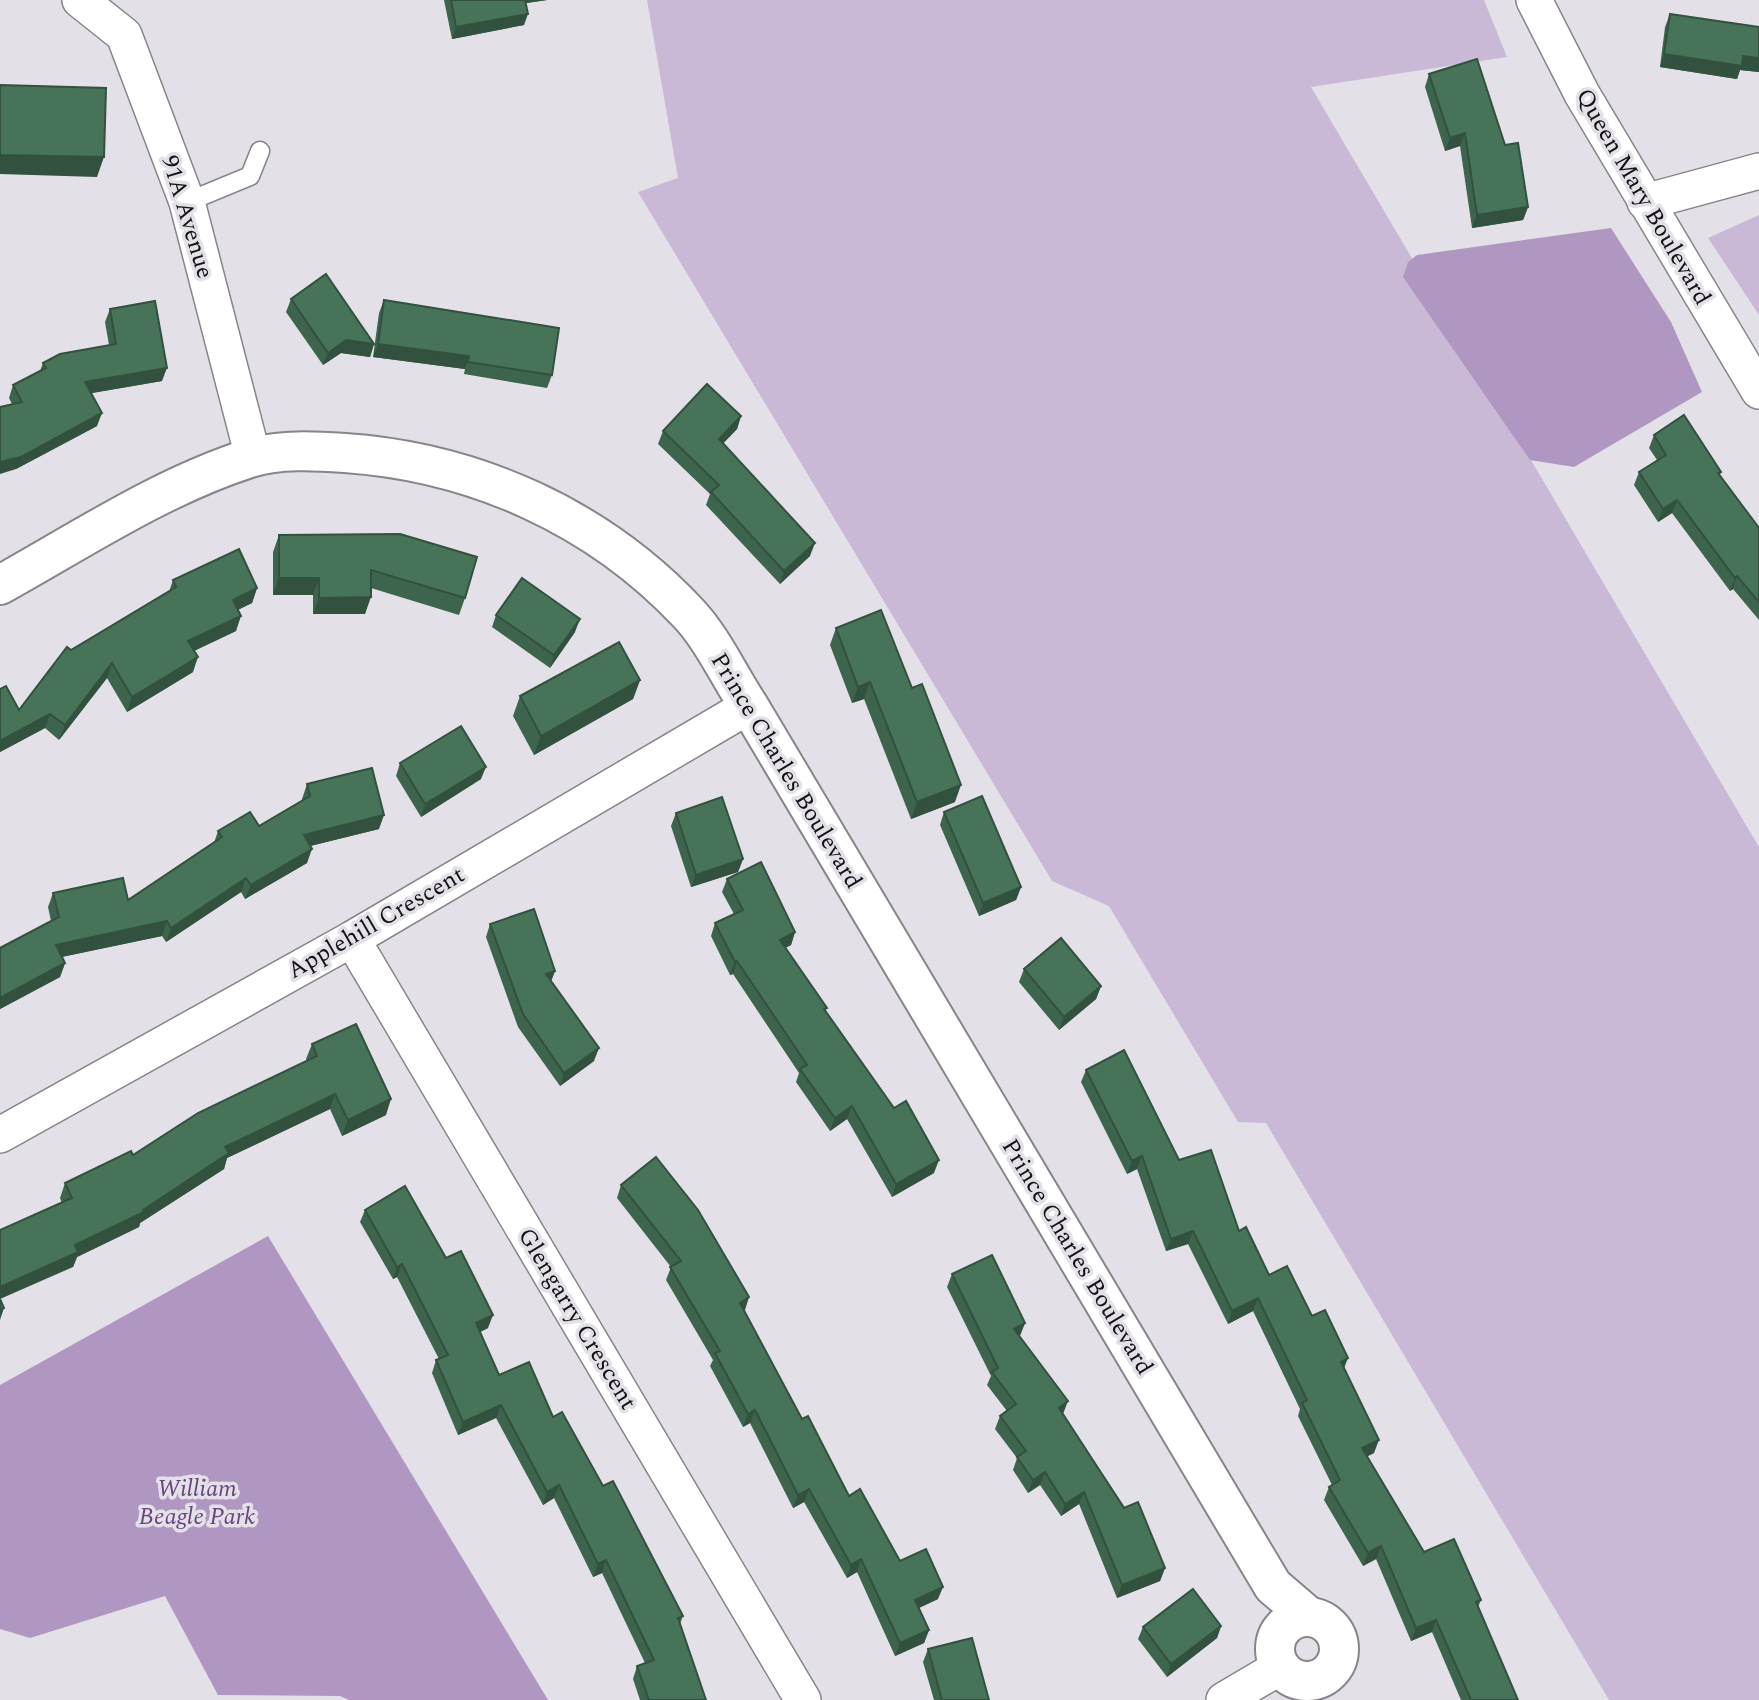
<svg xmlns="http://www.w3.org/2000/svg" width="1759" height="1700" font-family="Spectral,serif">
	<rect width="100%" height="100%" fill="#e4e0e8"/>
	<g fill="#cab8d7">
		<polygon points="647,0 1484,0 1507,57 1311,87 1759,847 1759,1700 1609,1700 1266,1123 1238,1122 1109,906 1052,881 638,192 678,178"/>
		<polygon points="1759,215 1759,315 1708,238"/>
	</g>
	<g fill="#b097c1">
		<polygon points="1611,228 1671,322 1702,392 1574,467 1530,460 1403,277 1408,262 1417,255"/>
		<polygon points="268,1236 548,1700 349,1700 340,1696 218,1695 165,1596 30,1638 0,1629 0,1385"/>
	</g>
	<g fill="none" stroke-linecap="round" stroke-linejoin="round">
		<defs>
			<polyline id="lane" points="187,202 250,176 260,151"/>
			<g id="street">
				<polyline points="80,0 124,35 187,202 253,457"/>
				<polyline points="1534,0 1582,94 1759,391"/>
				<polyline points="1645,202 1759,171"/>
				<polyline points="352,939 803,1700"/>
				<polyline points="0,1135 352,939 749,706"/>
				<polyline points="1224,1700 1280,1667"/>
			</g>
			<g id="secondary">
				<path d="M0,585C81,540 162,486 250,458C279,449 315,451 345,453C475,462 598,517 688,613C712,638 729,676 749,706L1273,1586L1308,1616"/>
				<circle cx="1307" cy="1649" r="32"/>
			</g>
		</defs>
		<use href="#lane" stroke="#88848a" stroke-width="21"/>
		<use href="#street" stroke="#88848a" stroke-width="38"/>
		<use href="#secondary" stroke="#88848a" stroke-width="42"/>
		<use href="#lane" stroke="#fff" stroke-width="18"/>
		<use href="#street" stroke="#fff" stroke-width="35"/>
		<use href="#secondary" stroke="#fff" stroke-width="38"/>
	</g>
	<g fill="#3d644c">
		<polygon points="444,0 547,0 526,3 524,25 452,39"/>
		<polygon points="1670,14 1759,27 1759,72 1740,70 1737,79 1660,67 1665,27"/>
		<polygon points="1429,74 1505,145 1528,207 1523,220 1472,228 1460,146 1445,151 1425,87"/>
		<polygon points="291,299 374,344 370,357 341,353 323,365 286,312"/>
		<polygon points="384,300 552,375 547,388 464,374 465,369 373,357 379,313"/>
		<polygon points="110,309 162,381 91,393 97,426 16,469 12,404 9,398 13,385 40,371 43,363 109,345 105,322"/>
		<polygon points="741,416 737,429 723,443 810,556 780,584 706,505 710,494 658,444 663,431"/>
		<polygon points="1654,435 1721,472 1720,475 1759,528 1759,620 1733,589 1730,591 1672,513 1658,522 1634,485 1639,472 1657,460 1649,448"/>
		<polygon points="279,535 465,598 459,615 371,588 365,614 313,614 313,595 273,595 273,552"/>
		<polygon points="173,580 257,588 252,603 238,610 236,631 194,651 193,672 127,712 107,678 59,740 45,728 0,752 0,689 19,710 71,650 169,592"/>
		<polygon points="496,615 575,632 550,668 492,627"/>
		<polygon points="836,628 955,802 911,819 864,699 852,703 830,645"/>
		<polygon points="640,680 633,699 534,755 513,716 520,696"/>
		<polygon points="400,763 481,779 421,817 396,776"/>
		<polygon points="307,784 379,829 310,846 307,863 245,899 241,892 166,942 162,936 62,957 65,963 60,977 0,1009 0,948 51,921 48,907 53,893 128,900 214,843 218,831 259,826 302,801 302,799"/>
		<polygon points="944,812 1021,887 1016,900 979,916 940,825"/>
		<polygon points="676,813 743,859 738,872 691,887 671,826"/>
		<polygon points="727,879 795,932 791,945 785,948 827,1008 825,1011 934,1173 892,1197 847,1119 830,1131 796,1082 799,1073 733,974 730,975 711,936 715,923 734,914 722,892"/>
		<polygon points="490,924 555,971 551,981 594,1061 560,1086 518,1027 486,937"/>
		<polygon points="1024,969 1101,986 1096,999 1059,1030 1019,982"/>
		<polygon points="312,1044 386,1115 342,1136 330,1109 227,1158 224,1169 140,1223 139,1227 77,1257 73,1267 62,1203 60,1198 65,1183 133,1155 307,1061 306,1059"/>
		<polygon points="1086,1070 1179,1160 1239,1231 1269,1275 1312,1316 1344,1369 1374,1453 1366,1457 1424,1552 1481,1600 1478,1607 1518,1700 1461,1700 1432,1632 1411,1641 1376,1559 1363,1566 1324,1500 1329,1487 1332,1485 1298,1416 1300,1409 1253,1311 1228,1324 1188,1244 1166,1251 1137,1169 1127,1174 1081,1082"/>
		<polygon points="621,1185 749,1297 744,1311 802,1419 849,1496 900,1561 938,1599 919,1608 929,1630 924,1643 895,1656 857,1572 847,1578 804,1502 793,1508 750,1423 743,1427 710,1366 713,1360 666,1280 671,1267 617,1198"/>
		<polygon points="365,1210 446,1258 488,1328 480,1332 499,1375 553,1417 603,1486 683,1616 680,1624 706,1700 640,1700 633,1679 637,1666 645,1663 602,1573 593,1577 554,1498 543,1505 496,1418 458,1435 432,1373 436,1360 439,1359 397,1277 393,1279 360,1222"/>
		<polygon points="952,1274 1025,1323 1019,1336 1063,1414 1165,1568 1160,1581 1117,1598 1079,1504 1061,1516 1040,1485 1028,1493 1013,1470 1017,1458 995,1429 1000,1416 1007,1411 987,1385 991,1376 947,1287"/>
		<polygon points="1221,1626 1217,1638 1167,1677 1138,1639 1143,1627"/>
		<polygon points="928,1649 989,1700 934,1700 923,1662"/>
	</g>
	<g fill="#32513e">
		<polygon points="521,0 547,0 520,4"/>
		<polygon points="528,14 524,25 452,39 456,27"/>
		<polygon points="1664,54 1743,56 1759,58 1759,72 1740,70 1737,79 1660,67"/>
		<polygon points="1465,133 1460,146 1445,151 1450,138"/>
		<polygon points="0,155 104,157 97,177 0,174"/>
		<polygon points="1528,207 1523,220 1472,228 1477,215"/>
		<polygon points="346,340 374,344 370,357 341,353 323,365 328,353"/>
		<polygon points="378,344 469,356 465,369 373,357"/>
		<polygon points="167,368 162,381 81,395 85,382"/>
		<polygon points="102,413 97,426 16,469 0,474 0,462"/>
		<polygon points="741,416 737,429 715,452 719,439"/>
		<polygon points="1677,500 1672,513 1658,522 1663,509"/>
		<polygon points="815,543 810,556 780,584 784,571"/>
		<polygon points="1737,576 1733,589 1730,591 1735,578"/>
		<polygon points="279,578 319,578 313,595 273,595"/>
		<polygon points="257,588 252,603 228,614 233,600"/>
		<polygon points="371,597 365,614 313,614 319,598"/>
		<polygon points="241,616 236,631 183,656 188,641"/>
		<polygon points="580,619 575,632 550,668 554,655"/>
		<polygon points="198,657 193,672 127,712 132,697"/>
		<polygon points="112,663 107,678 59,740 65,725"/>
		<polygon points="640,680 633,699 534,755 541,736"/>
		<polygon points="870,682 864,699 852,703 858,687"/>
		<polygon points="50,714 45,728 0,752 0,741"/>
		<polygon points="486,767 481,779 421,817 425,804"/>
		<polygon points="961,785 955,802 911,819 917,802"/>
		<polygon points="384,815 379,829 298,849 304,835"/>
		<polygon points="312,849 307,863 245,899 251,885"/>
		<polygon points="743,859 738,872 691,887 696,875"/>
		<polygon points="246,878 241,892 166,942 171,928"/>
		<polygon points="1021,887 1016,900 979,916 983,903"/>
		<polygon points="167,921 162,936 51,959 56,945"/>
		<polygon points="795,932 791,945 775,953 780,940"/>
		<polygon points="737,961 733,974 730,975 735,962"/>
		<polygon points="65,963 60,977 0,1009 0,998"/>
		<polygon points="555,971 550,984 546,974"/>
		<polygon points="1101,986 1096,999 1059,1030 1064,1017"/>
		<polygon points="599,1048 594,1061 560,1086 564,1073"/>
		<polygon points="335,1094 330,1109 227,1158 224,1169 140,1223 139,1227 77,1257 73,1267 0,1299 0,1287 143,1210 225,1147"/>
		<polygon points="391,1099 386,1115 342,1136 348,1120"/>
		<polygon points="852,1106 847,1119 830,1131 835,1118"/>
		<polygon points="1142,1156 1137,1169 1127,1174 1132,1161"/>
		<polygon points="939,1160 934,1173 892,1197 896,1184"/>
		<polygon points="1193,1231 1188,1244 1166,1251 1171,1239"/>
		<polygon points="402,1264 397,1277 393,1279 397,1267"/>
		<polygon points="749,1297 745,1310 735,1316 740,1303"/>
		<polygon points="1258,1298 1253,1311 1228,1324 1232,1311"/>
		<polygon points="4,1308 0,1320 0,1310"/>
		<polygon points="493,1315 488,1328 472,1336 476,1323"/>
		<polygon points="1025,1323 1020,1336 1009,1341 1014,1329"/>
		<polygon points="1348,1358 1343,1371 1341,1362"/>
		<polygon points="1068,1401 1063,1414 1054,1421 1059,1408"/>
		<polygon points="501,1405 496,1418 458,1435 463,1422"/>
		<polygon points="755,1410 750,1423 743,1427 748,1414"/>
		<polygon points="1379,1440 1374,1453 1357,1461 1362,1448"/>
		<polygon points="1045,1472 1040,1485 1028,1493 1033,1480"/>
		<polygon points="559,1485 554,1498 543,1505 547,1492"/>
		<polygon points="809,1489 804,1502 793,1508 798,1495"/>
		<polygon points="1084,1492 1079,1504 1061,1516 1065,1504"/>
		<polygon points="1381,1546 1376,1559 1363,1566 1368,1553"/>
		<polygon points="861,1559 857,1572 847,1578 851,1565"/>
		<polygon points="606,1560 602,1573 593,1577 598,1564"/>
		<polygon points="1165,1568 1160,1581 1117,1598 1122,1585"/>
		<polygon points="943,1587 938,1599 910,1612 915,1600"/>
		<polygon points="1436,1620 1432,1632 1411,1641 1416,1628"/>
		<polygon points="1221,1626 1217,1638 1167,1677 1171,1664"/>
		<polygon points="929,1630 924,1643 895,1656 900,1643"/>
	</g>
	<g fill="#477458" stroke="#32513e" stroke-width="2">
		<polygon points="451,0 525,0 528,14 456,27"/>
		<polygon points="1670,14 1759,27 1759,58 1743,56 1742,66 1664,54"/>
		<polygon points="1477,59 1505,145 1518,143 1528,207 1477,215 1465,133 1450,138 1429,74"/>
		<polygon points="0,85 106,88 104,157 0,155"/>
		<polygon points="326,274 374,344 346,340 328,353 291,299"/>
		<polygon points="384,300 559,328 552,375 468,362 469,356 378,344"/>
		<polygon points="155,301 167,368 85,382 102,413 21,457 0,462 0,407 22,402 13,385 46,368 43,363 60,354 116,344 110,309"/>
		<polygon points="707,384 741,416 719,439 815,543 784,571 711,492 719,485 663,431"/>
		<polygon points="1684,415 1721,472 1718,473 1759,528 1759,602 1737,576 1735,578 1677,500 1663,509 1639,472 1666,455 1654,435"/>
		<polygon points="400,534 477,557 465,598 371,570 371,597 319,598 319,578 279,578 279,535"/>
		<polygon points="239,549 257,588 233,600 241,616 188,641 198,657 132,697 112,663 65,725 50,714 0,741 0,689 6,686 19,710 67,647 71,650 176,587 173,580"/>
		<polygon points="522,578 580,619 554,655 496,615"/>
		<polygon points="881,610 912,688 922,684 961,785 917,802 870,682 858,687 836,628"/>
		<polygon points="619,642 640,680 541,736 520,696"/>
		<polygon points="461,726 486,767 425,804 400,763"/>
		<polygon points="372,768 384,815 304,835 312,849 251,885 246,878 171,928 167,921 56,945 65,963 0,998 0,948 59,917 53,893 123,878 128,900 222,837 218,831 250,812 259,826 310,796 307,784"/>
		<polygon points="982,796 1021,887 983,903 944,812"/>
		<polygon points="722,797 743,859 696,875 676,813"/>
		<polygon points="761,862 795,932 780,940 827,1008 824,1009 894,1108 906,1101 939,1160 896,1184 852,1106 835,1118 800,1069 807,1065 737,961 735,962 715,923 743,910 727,879"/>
		<polygon points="534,909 555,971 546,974 599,1048 564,1073 523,1014 490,924"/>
		<polygon points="1061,938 1101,986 1064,1017 1024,969"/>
		<polygon points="356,1024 391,1099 348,1120 335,1094 225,1147 229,1153 143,1210 144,1212 75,1245 78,1252 0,1287 0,1230 72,1198 65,1183 131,1151 133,1155 198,1113 317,1056 312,1044"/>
		<polygon points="1124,1050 1179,1160 1211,1150 1239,1231 1246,1227 1269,1275 1287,1266 1312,1316 1325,1310 1348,1358 1341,1362 1379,1440 1362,1448 1424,1552 1454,1539 1481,1600 1476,1602 1518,1700 1471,1700 1436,1620 1416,1628 1381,1546 1368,1553 1329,1487 1340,1480 1302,1403 1307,1400 1258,1298 1232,1311 1193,1231 1171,1239 1142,1156 1132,1161 1086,1070"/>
		<polygon points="656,1157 698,1210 749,1297 740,1303 802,1419 808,1416 849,1496 860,1489 900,1561 926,1549 943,1587 915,1600 929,1630 900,1643 861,1559 851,1565 809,1489 798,1495 755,1410 748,1414 715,1353 720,1351 670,1267 681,1261 621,1185"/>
		<polygon points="405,1186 446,1258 461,1251 493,1315 476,1323 499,1375 529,1362 553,1417 562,1412 603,1486 613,1481 683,1616 678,1618 706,1700 649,1700 637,1666 654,1660 606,1560 598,1564 559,1485 547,1492 501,1405 463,1422 436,1360 448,1355 402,1264 397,1267 365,1210"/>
		<polygon points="992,1255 1025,1323 1014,1329 1068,1401 1059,1408 1124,1508 1138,1502 1165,1568 1122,1585 1084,1492 1065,1504 1045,1472 1033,1480 1017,1457 1026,1451 1000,1416 1016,1404 992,1372 998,1368 952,1274"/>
		<polygon points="0,1299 4,1308 0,1310"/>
		<polygon points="1193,1589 1221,1626 1171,1664 1143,1627"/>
		<polygon points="972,1638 989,1700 942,1700 928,1649"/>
	</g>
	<g text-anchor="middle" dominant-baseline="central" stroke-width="7" stroke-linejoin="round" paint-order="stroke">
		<g font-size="24" fill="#131214" stroke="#e4e0e8">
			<text transform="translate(1643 197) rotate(60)">Queen Mary Boulevard</text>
			<text transform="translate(187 217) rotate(73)">91A Avenue</text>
			<text transform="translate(786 771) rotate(59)">Prince Charles Boulevard</text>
			<text transform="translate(376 923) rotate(-30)">Applehill Crescent</text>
			<text transform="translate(1077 1257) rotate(59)">Prince Charles Boulevard</text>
			<text transform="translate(577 1319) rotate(59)">Glengarry Crescent</text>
		</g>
		<g font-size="24" font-style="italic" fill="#67457d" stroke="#e4e0e8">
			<text x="197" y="1489">William<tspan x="197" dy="28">Beagle Park</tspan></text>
		</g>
	</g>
</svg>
